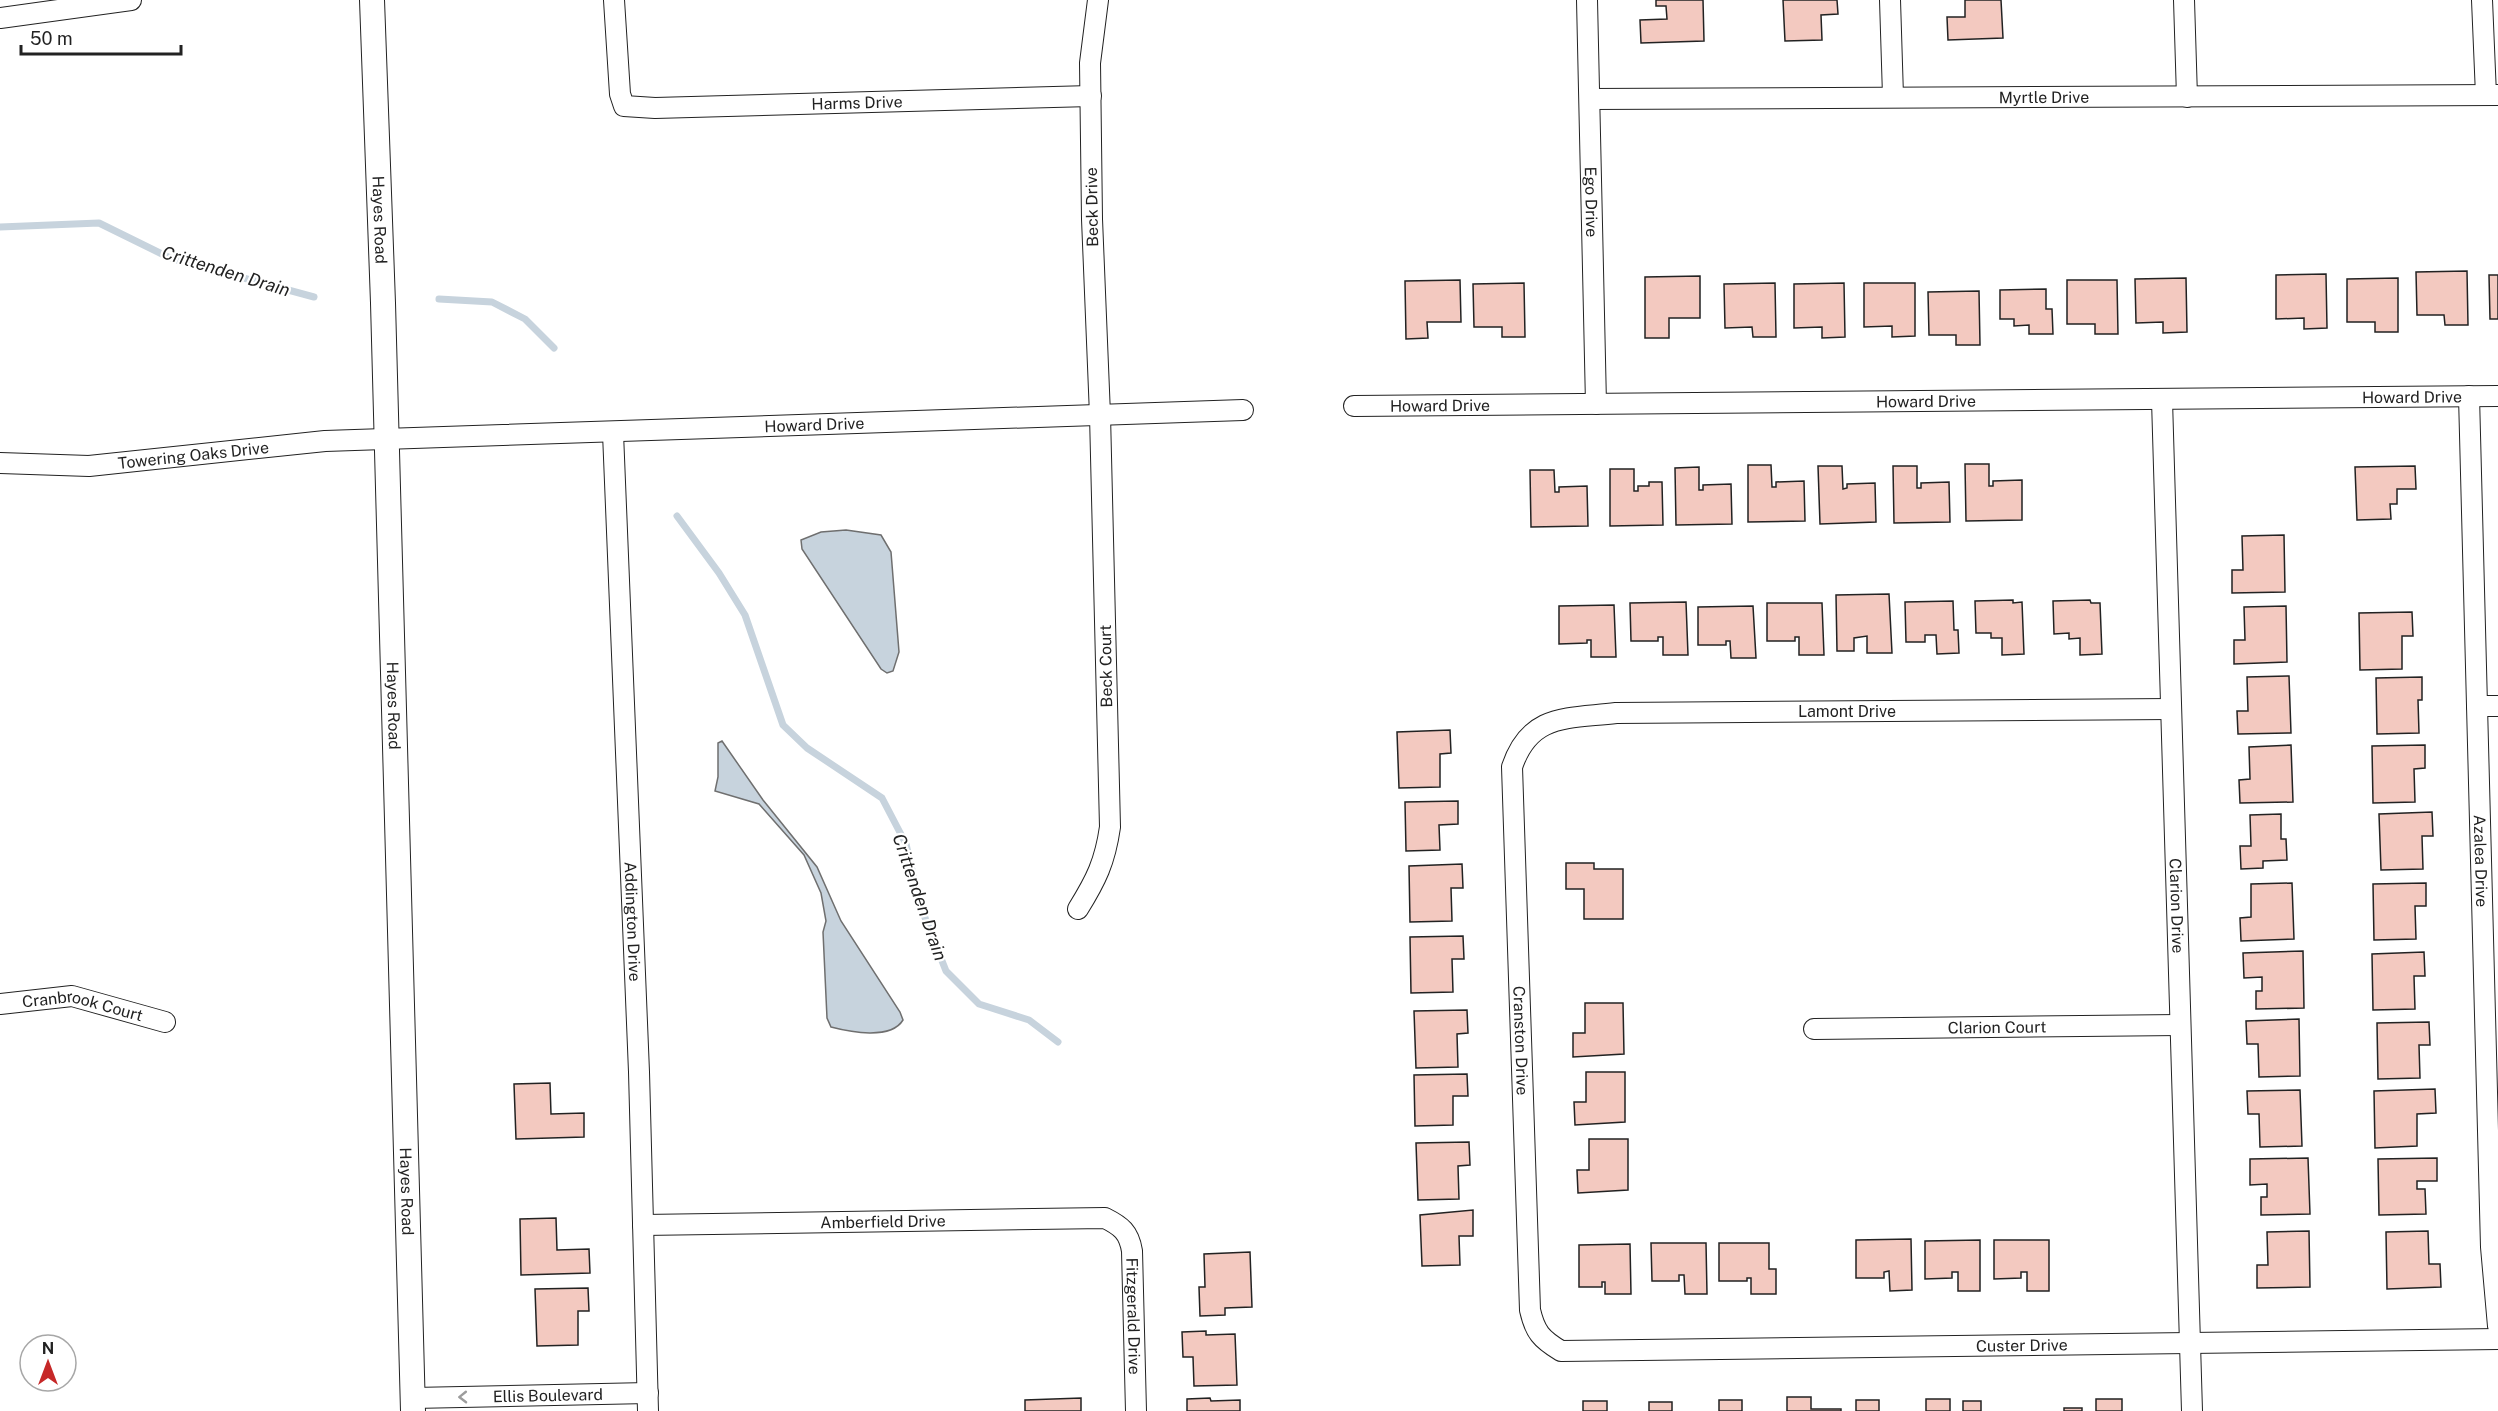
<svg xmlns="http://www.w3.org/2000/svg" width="2498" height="1411" font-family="'Public Sans',sans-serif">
	<rect width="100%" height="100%" fill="#fff"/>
	<g fill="#c7d3dd" stroke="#6f6f6f" stroke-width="1.5">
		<polygon points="846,530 881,535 891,552 899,652 893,671 887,673 881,669 802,549 801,540 821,532"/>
		<path d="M722,741L763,800L817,867L841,921L900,1012L903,1020C891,1040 850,1032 831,1027L827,1018L823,932L826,921L821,893L804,855L759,804L715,791L718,777V743Z"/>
	</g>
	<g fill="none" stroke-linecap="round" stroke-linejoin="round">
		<g stroke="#c7d3dd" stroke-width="7">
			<polyline points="0,227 99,223 170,258 314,297"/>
			<polyline points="439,299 492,302 525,319 554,348"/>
			<polyline points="677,516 719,573 745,615 783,725 807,748 882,798 906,844 920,905 946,971 979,1004 1029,1020 1058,1042"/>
		</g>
	</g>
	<g fill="#f3c9c0" stroke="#222" stroke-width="1.5">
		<polygon points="1656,0 1703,0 1704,41 1641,43 1640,20 1667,19 1666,6 1656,6"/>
		<polygon points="1783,0 1837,0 1838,14 1821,15 1822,40 1785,41"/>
		<polygon points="1965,0 2001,0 2003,38 1948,40 1947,17 1965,17"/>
		<polygon points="2467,271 2468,325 2445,325 2444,315 2417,315 2416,272"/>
		<polygon points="2326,274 2327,328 2304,329 2304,318 2276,319 2276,275"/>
		<polygon points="2489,275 2498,275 2498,319 2490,319"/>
		<polygon points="1700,276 1700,318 1669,318 1669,338 1645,338 1645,277"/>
		<polygon points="2186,278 2187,332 2163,333 2163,322 2136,323 2135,279"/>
		<polygon points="2398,278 2398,332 2375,332 2375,322 2347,322 2347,279"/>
		<polygon points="1460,280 1461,322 1427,322 1428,338 1406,339 1405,281"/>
		<polygon points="2067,280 2117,280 2118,334 2095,334 2095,324 2067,324"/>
		<polygon points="1524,283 1525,337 1502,337 1502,327 1474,327 1473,284"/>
		<polygon points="1775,283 1776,337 1753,337 1752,327 1725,328 1724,284"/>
		<polygon points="1844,283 1845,337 1822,338 1822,327 1794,328 1794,284"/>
		<polygon points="1864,283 1915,283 1915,336 1892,337 1892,326 1864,327"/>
		<polygon points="2046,289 2046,309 2052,309 2053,334 2029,334 2029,325 2014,326 2014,319 2000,319 2000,290"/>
		<polygon points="1979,291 1980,345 1956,345 1956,335 1929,335 1928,292"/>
		<polygon points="1965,464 1989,464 1989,486 1993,486 1993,481 2022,480 2022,520 1966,521"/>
		<polygon points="1748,465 1771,465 1772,487 1776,487 1776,482 1804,481 1805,521 1748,522"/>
		<polygon points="1818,466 1842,466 1843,489 1847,488 1847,484 1875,483 1876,522 1820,524"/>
		<polygon points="1893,466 1917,466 1917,488 1921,488 1921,483 1949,482 1950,522 1894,523"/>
		<polygon points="2415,466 2416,489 2397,489 2397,504 2390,504 2391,519 2357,520 2355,467"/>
		<polygon points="1699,467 1699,490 1703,490 1703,485 1731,484 1732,524 1676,525 1675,468"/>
		<polygon points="1610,469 1634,469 1634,491 1638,491 1638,486 1649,486 1649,482 1662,482 1663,525 1610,526"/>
		<polygon points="1530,470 1554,470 1555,492 1559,492 1559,487 1587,486 1588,526 1531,527"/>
		<polygon points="2284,535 2285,592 2232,593 2232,570 2243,570 2242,536"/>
		<polygon points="1889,594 1892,653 1867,653 1867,636 1854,638 1854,651 1837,651 1836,595"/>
		<polygon points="2013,600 2013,603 2022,602 2024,654 2002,655 2002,638 1991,638 1991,633 1976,633 1975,601"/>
		<polygon points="2090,600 2091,603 2100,603 2102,654 2080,655 2080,638 2069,639 2069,633 2054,634 2053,601"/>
		<polygon points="1953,601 1954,630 1958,630 1959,653 1937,654 1936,635 1925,635 1925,642 1906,642 1905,602"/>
		<polygon points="1686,602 1688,655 1663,655 1663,637 1658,637 1658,641 1631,641 1630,603"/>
		<polygon points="1767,603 1822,603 1824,655 1799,655 1799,637 1795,637 1795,641 1767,641"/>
		<polygon points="1614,605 1616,657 1591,657 1591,640 1587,640 1587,643 1559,644 1559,606"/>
		<polygon points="1753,606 1756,658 1731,658 1730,641 1726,641 1726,645 1698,645 1698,607"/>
		<polygon points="2286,606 2287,662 2234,664 2234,640 2245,640 2244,607"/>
		<polygon points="2412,612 2413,636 2402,636 2402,669 2360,670 2359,613"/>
		<polygon points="2289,676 2291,733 2238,734 2237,711 2248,711 2247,677"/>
		<polygon points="2422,677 2422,700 2418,700 2419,733 2377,734 2376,678"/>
		<polygon points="1450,730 1451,753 1440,754 1440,787 1399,788 1397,732"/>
		<polygon points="2291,745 2293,802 2240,803 2239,780 2250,779 2249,747"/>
		<polygon points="2425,745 2425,768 2414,769 2415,802 2373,803 2372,746"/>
		<polygon points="1458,801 1458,824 1439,825 1440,850 1406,851 1405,802"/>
		<polygon points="2432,812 2433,836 2422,836 2423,869 2381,870 2379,814"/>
		<polygon points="2281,814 2281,839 2286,839 2287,860 2263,861 2263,868 2241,869 2240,846 2251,846 2250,815"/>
		<polygon points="1566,863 1594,863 1594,869 1623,869 1623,919 1584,919 1584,889 1566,889"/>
		<polygon points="1462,864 1463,888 1451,888 1452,921 1410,922 1409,866"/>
		<polygon points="2292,883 2294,939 2241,941 2240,918 2251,917 2251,884"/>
		<polygon points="2426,883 2426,906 2415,906 2416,939 2374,940 2373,884"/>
		<polygon points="1463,936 1464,959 1452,959 1453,992 1411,993 1410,937"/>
		<polygon points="2303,951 2304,1008 2256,1009 2256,991 2262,991 2262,977 2244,978 2243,953"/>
		<polygon points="2424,952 2425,976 2414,976 2415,1009 2373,1010 2372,954"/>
		<polygon points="1585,1003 1623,1003 1624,1054 1573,1057 1573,1033 1585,1033"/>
		<polygon points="1467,1010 1468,1033 1457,1034 1458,1067 1416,1068 1414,1011"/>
		<polygon points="2299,1019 2300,1076 2259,1077 2258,1044 2247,1044 2246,1021"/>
		<polygon points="2429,1022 2430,1045 2419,1045 2420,1078 2378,1079 2377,1023"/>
		<polygon points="1586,1072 1625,1072 1625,1122 1575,1125 1574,1102 1586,1102"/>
		<polygon points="1467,1074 1468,1096 1453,1096 1453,1125 1415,1126 1414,1075"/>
		<polygon points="550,1083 551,1114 584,1113 584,1137 516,1139 514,1084"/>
		<polygon points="2435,1089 2436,1113 2417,1114 2417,1146 2375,1148 2374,1091"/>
		<polygon points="2300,1090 2302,1146 2260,1147 2259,1114 2248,1114 2247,1091"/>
		<polygon points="1589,1139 1628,1139 1628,1190 1578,1193 1577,1170 1589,1170"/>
		<polygon points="1469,1142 1470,1165 1458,1166 1459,1199 1418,1200 1416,1143"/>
		<polygon points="2308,1158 2310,1214 2261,1215 2261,1197 2267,1197 2267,1184 2250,1185 2250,1159"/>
		<polygon points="2437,1158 2437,1181 2417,1181 2417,1189 2425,1189 2426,1214 2379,1215 2378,1159"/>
		<polygon points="1473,1210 1473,1236 1459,1236 1460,1265 1422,1266 1420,1215"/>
		<polygon points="556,1218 557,1250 589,1249 590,1273 521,1275 520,1219"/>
		<polygon points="2309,1231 2310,1287 2257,1288 2257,1265 2268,1265 2267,1232"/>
		<polygon points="2428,1231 2429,1264 2440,1264 2441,1287 2387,1289 2386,1232"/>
		<polygon points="1911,1239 1912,1290 1890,1291 1889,1271 1884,1272 1884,1278 1856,1278 1856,1240"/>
		<polygon points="1980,1240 1980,1291 1958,1291 1958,1272 1952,1272 1952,1278 1925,1279 1925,1241"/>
		<polygon points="1994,1240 2049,1240 2049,1291 2027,1291 2027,1272 2021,1272 2021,1278 1994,1279"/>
		<polygon points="1651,1243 1706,1243 1707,1294 1685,1294 1684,1275 1679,1275 1679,1281 1652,1281"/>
		<polygon points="1719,1243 1769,1243 1769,1269 1776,1269 1776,1294 1751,1294 1751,1278 1747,1278 1747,1281 1719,1281"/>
		<polygon points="1630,1244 1631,1294 1605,1294 1605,1282 1602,1282 1602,1287 1579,1287 1579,1245"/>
		<polygon points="1250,1252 1252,1307 1225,1308 1225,1315 1200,1316 1199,1287 1205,1287 1204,1254"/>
		<polygon points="588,1288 589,1311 578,1311 578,1345 537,1346 535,1289"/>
		<polygon points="1206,1331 1206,1335 1235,1334 1237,1385 1194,1386 1193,1357 1183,1357 1182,1332"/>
		<polygon points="1787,1397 1811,1397 1811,1409 1841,1409 1841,1411 1787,1411"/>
		<polygon points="1081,1398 1081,1411 1025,1411 1025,1400"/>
		<polygon points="1210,1398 1211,1401 1240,1400 1240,1411 1187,1411 1187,1399"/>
		<rect x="1926" y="1399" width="24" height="12"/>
		<rect x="2096" y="1399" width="26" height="12"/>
		<rect x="1719" y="1400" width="23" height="11"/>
		<rect x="1856" y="1400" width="23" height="11"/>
		<rect x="1583" y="1401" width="24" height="10"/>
		<rect x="1963" y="1401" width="18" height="10"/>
		<rect x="1649" y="1402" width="23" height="9"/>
		<rect x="2064" y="1408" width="18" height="3"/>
	</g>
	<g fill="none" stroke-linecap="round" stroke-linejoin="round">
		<defs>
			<g id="minor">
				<path id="s1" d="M614,0L620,94L624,106L655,108L1091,96"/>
				<path id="s2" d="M1587,0L1596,404"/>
				<polyline points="1890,0 1893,96"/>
				<polyline points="2184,0 2187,97"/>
				<polyline points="2482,0 2486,95"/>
				<polyline points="0,18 131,0"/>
				<path id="s3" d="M1590,99L2498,95"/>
				<path id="s4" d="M2469,396L2491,1247L2498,1326"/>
				<path id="s5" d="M2162,400L2192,1411"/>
				<path id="s6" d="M1354,406L2498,396"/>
				<path id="s7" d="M613,433L639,1072L648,1411"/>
				<path id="s8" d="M0,463L89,466L325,441L1243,410"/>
				<polyline points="2477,706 2498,706"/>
				<path id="s9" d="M2171,709L1616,713C1567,719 1530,713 1512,767L1530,1310C1535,1332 1541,1339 1561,1351L2498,1339"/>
				<path d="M1078,909C1096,880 1105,862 1110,827L1100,415L1092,219L1090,63L1098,0"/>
				<path id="s10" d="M0,1004L72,996L165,1022"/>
				<path id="s11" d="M1814,1029L2180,1025"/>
				<path id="s12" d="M643,1225L1105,1218C1121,1226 1129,1232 1132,1251L1136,1411"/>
				<path id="s13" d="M413,1398L648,1393"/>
			</g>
			<g id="tertiary">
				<path id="s14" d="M372,0L383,303L413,1411"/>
			</g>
		</defs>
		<use href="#minor" stroke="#222" stroke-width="22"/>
		<use href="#tertiary" stroke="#222" stroke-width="26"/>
		<use href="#minor" stroke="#fff" stroke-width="20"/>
		<use href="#tertiary" stroke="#fff" stroke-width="24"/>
	</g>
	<defs><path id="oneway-chevron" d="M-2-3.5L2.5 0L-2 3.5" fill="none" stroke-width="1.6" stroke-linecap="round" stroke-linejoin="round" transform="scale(1.5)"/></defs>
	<use stroke="#9c9c9c" href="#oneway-chevron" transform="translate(463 1397) rotate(179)"/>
	<g text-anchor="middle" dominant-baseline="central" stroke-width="4.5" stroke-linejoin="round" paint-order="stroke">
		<g font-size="16" fill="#222" stroke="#fff">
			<text stroke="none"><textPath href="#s3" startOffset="454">Myrtle Drive</textPath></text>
			<text stroke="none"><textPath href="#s1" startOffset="340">Harms Drive</textPath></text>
			<text stroke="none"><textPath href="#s2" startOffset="202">Ego Drive</textPath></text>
			<text transform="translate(1092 207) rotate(-91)">Beck Drive</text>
			<text stroke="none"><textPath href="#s14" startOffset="220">Hayes Road</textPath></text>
			<text stroke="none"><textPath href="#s6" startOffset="1058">Howard Drive</textPath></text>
			<text stroke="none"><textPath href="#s6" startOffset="572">Howard Drive</textPath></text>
			<text stroke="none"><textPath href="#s6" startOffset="86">Howard Drive</textPath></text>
			<text stroke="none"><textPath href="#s8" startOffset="816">Howard Drive</textPath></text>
			<text stroke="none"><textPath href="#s8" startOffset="194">Towering Oaks Drive</textPath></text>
			<text transform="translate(1106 666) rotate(-91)">Beck Court</text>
			<text stroke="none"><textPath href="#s14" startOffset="706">Hayes Road</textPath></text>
			<text x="1847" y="711">Lamont Drive</text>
			<text stroke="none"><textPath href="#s4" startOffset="465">Azalea Drive</textPath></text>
			<text stroke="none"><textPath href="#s5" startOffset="506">Clarion Drive</textPath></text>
			<text stroke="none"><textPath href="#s7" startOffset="489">Addington Drive</textPath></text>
			<text stroke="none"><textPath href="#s10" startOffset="84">Cranbrook Court</textPath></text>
			<text stroke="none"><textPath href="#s11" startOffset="183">Clarion Court</textPath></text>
			<text stroke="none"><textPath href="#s9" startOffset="956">Cranston Drive</textPath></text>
			<text stroke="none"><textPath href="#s14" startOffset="1192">Hayes Road</textPath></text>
			<text stroke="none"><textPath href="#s12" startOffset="240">Amberfield Drive</textPath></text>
			<text stroke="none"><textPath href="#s12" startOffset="572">Fitzgerald Drive</textPath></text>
			<text stroke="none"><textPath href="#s9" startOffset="1740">Custer Drive</textPath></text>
			<text stroke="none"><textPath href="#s13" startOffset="135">Ellis Boulevard</textPath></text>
		</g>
		<g font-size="18" font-style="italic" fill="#222" stroke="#fff">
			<text transform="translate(226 271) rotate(17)">Crittenden Drain</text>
			<text transform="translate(920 897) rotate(71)">Crittenden Drain</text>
		</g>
	</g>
	<g transform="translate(48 1363)"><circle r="28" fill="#ffffff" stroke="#a7a7a7" stroke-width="1.5"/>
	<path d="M0-4.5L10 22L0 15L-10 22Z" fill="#c62828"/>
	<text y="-9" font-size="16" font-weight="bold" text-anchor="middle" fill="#222222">N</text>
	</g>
	<path d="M21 45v9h160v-9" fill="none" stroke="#222222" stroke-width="3"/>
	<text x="30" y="45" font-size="18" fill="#222222" stroke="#ffffff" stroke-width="4.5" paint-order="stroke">50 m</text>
</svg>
